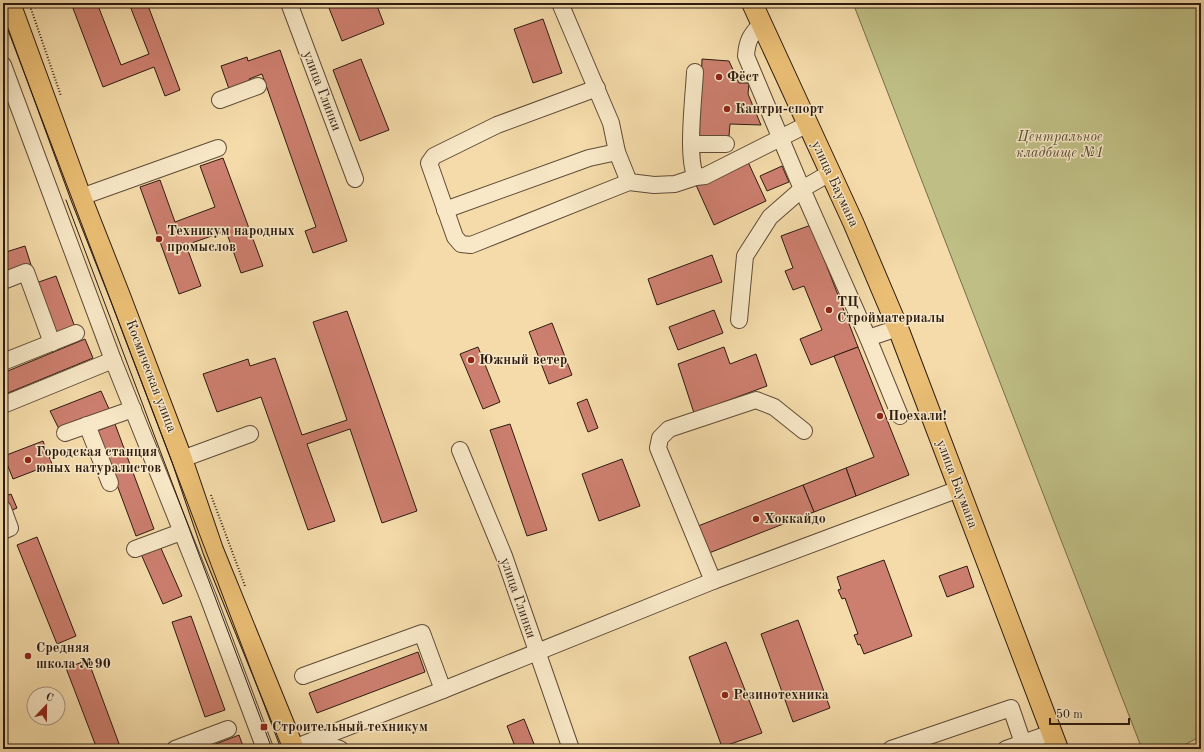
<svg xmlns="http://www.w3.org/2000/svg" width="1204" height="752" font-family="'Old Standard TT',serif">
	<rect width="100%" height="100%" fill="#f4dba9"/>
	<filter id="stains"><feTurbulence type="fractalNoise" baseFrequency=".005" numOctaves="4"/><feColorMatrix values="0 0 0 0 .2 0 0 0 0 .09 0 0 0 0 .02 0 0 0 .5 -.17"/></filter>
	<radialGradient id="worn" r=".72"><stop offset=".6" stop-color="#630" stop-opacity="0"/><stop offset="1" stop-color="#630" stop-opacity=".3"/></radialGradient>
	<polygon fill="#bfbf85" stroke="#766d4b" points="853,3 1201,3 1201,736 1177,749 1142,749"/>
	<g fill="#cd7f6f" stroke="#2d1b11">
		<polygon points="71,3 97,3 121,65 149,54 130,6 140,3 147,3 180,90 165,96 154,67 103,87"/>
		<polygon points="327,3 376,3 384,24 342,41"/>
		<polygon points="508,3 522,3 510,7"/>
		<polygon points="543,19 562,73 533,83 514,29"/>
		<polygon points="280,50 347,241 313,253 305,231 316,227 262,74 249,79 250,82 229,89 221,66 247,57 248,61"/>
		<polygon points="361,59 389,130 360,141 333,70"/>
		<polygon points="702,59 729,61 739,83 749,83 748,94 761,125 730,124 729,136 699,137"/>
		<polygon points="223,158 263,266 241,273 226,231 186,245 201,286 179,294 140,187 160,180 175,222 215,207 200,166"/>
		<polygon points="748,162 766,201 714,225 696,185"/>
		<polygon points="782,166 789,182 767,191 760,176"/>
		<polygon points="811,225 858,347 811,365 800,339 822,330 804,286 793,290 785,271 793,268 781,236"/>
		<polygon points="25,246 31,265 3,275 3,253"/>
		<polygon points="712,255 722,282 657,305 648,279"/>
		<polygon points="56,276 76,330 55,337 36,283"/>
		<polygon points="714,310 723,333 678,350 669,327"/>
		<polygon points="347,311 417,511 382,523 350,429 307,444 335,521 308,530 261,397 217,412 203,374 248,359 250,366 275,358 302,435 347,420 313,322"/>
		<polygon points="552,323 572,375 549,384 529,332"/>
		<polygon points="85,339 93,358 3,395 3,373"/>
		<polygon points="478,347 500,402 483,409 460,354"/>
		<polygon points="724,347 730,364 756,354 767,386 694,413 678,364"/>
		<polygon points="858,347 909,475 856,496 846,468 874,457 834,356"/>
		<polygon points="101,391 109,409 59,429 50,411"/>
		<polygon points="587,399 598,428 588,432 577,403"/>
		<polygon points="115,424 154,529 136,536 97,431"/>
		<polygon points="510,424 547,530 527,536 490,430"/>
		<polygon points="43,441 52,464 13,479 4,456"/>
		<polygon points="622,459 640,506 599,521 582,474"/>
		<polygon points="846,468 856,496 814,512 803,485"/>
		<polygon points="803,485 814,512 709,553 698,526"/>
		<polygon points="11,494 17,508 8,512 3,497"/>
		<polygon points="37,537 76,636 57,644 17,545"/>
		<polygon points="160,546 182,596 163,604 141,554"/>
		<polygon points="884,560 912,636 864,654 860,644 858,645 854,635 858,634 845,598 842,599 838,590 841,589 837,577"/>
		<polygon points="967,566 974,587 947,597 939,576"/>
		<polygon points="191,616 225,710 205,717 172,622"/>
		<polygon points="798,620 830,708 793,722 761,634"/>
		<polygon points="726,642 762,733 722,747 689,657"/>
		<polygon points="418,652 425,672 317,713 309,693"/>
		<polygon points="88,660 121,749 97,749 66,668"/>
		<polygon points="524,719 536,749 516,749 507,726"/>
		<polygon points="239,735 244,749 203,749"/>
	</g>
	<g fill="none" stroke-linecap="round" stroke-linejoin="round">
		<defs>
			<g id="minor">
				<polyline points="289,3 355,179"/>
				<polyline points="560,3 611,123 617,152 629,182"/>
				<path d="M761,24C751,35 747,40 746,56L802,189L868,338L900,416"/>
				<polyline points="3,65 113,360 208,597 265,749"/>
				<path d="M695,72C694,94 686,159 696,177L705,176L808,124"/>
				<polyline points="597,88 497,125 434,156 429,163 455,237 461,244 471,245 629,182 654,185 675,184 696,177"/>
				<polyline points="220,100 258,86"/>
				<polyline points="691,144 726,144"/>
				<polyline points="81,197 218,148"/>
				<polyline points="445,210 589,158 617,152"/>
				<polyline points="3,281 26,272 52,343"/>
				<polyline points="739,320 745,256 770,217 802,189 830,173"/>
				<polyline points="868,338 898,328"/>
				<polyline points="3,362 76,333"/>
				<polyline points="3,405 113,360"/>
				<polyline points="87,425 110,483"/>
				<polyline points="65,433 133,409"/>
				<polyline points="460,450 504,556 571,749"/>
				<polyline points="182,459 250,434"/>
				<polyline points="3,509 10,528 3,531"/>
				<polyline points="135,549 181,532"/>
				<polyline points="713,581 658,448 660,438 669,429 756,400 774,407 804,431"/>
				<polyline points="303,676 422,633 443,690"/>
				<polyline points="314,740 340,749"/>
				<polyline points="175,749 228,729"/>
				<polyline points="294,749 304,744 443,690 713,581 959,489"/>
				<polyline points="891,749 1011,708 1025,749"/>
				<polyline points="1006,749 1051,733"/>
			</g>
			<g id="major">
				<polyline points="10,3 81,197 120,296 182,459 213,550 294,749"/>
				<polyline points="752,3 853,222 898,328 1058,749"/>
			</g>
		</defs>
		<use href="#minor" stroke="#5f4b37" stroke-width="18"/>
		<use href="#major" stroke="#2d1b11" stroke-width="22"/>
		<g stroke="#2d1b11" stroke-width="2" stroke-dasharray="1 2" stroke-linecap="butt">
			<polyline points="29,3 61,96"/>
			<polyline points="211,495 245,586"/>
		</g>
		<use href="#minor" stroke="#f8e8c7" stroke-width="16"/>
		<use href="#major" stroke="#eabe74" stroke-width="20"/>
		<g stroke="#2d1b11" stroke-width="1">
			<polyline points="3,17 281,749"/>
			<polyline points="66,200 272,749"/>
		</g>
	</g>
	<g fill="#8f2418" stroke="#f8e8c7" stroke-width="1.5">
		<circle cx="719" cy="77" r="4"/>
		<circle cx="727" cy="109" r="4"/>
		<circle cx="159" cy="239" r="4"/>
		<circle cx="829" cy="310" r="4"/>
		<circle cx="471" cy="360" r="4"/>
		<circle cx="880" cy="416" r="4"/>
		<circle cx="28" cy="460" r="4"/>
		<circle cx="756" cy="519" r="4"/>
		<circle cx="28" cy="656" r="4"/>
		<circle cx="725" cy="695" r="4"/>
		<rect x="260" y="723" width="8" height="8" rx="2"/>
	</g>
	<g text-anchor="middle" dominant-baseline="central" stroke-width="3" stroke-linejoin="round" paint-order="stroke">
		<g font-size="14" font-weight="bold" fill="#2d1b11" stroke="#f8e8c7" text-anchor="start">
			<text x="727" y="77">Фёст</text>
			<text x="735" y="109">Кантри-спорт</text>
			<text x="167" y="231">Техникум народных<tspan x="167" dy="16">промыслов</tspan></text>
			<text x="837" y="302">ТЦ<tspan x="837" dy="16">Стройматериалы</tspan></text>
			<text x="479" y="360">Южный ветер</text>
			<text x="888" y="416">Поехали!</text>
			<text x="36" y="452">Городская станция<tspan x="36" dy="16">юных натуралистов</tspan></text>
			<text x="764" y="519">Хоккайдо</text>
			<text x="36" y="648">Средняя<tspan x="36" dy="16">школа №90</tspan></text>
			<text x="733" y="695">Резинотехника</text>
			<text x="272" y="727">Строительный техникум</text>
		</g>
		<g font-size="14" fill="#2d1b11" stroke="#f8e8c7">
			<text transform="translate(322 91) rotate(69)">улица Глинки</text>
			<text transform="translate(835 184) rotate(65)">улица Баумана</text>
			<text transform="translate(151 376) rotate(69)">Космическая улица</text>
			<text transform="translate(957 484) rotate(69)">улица Баумана</text>
			<text transform="translate(518 598) rotate(71)">улица Глинки</text>
		</g>
		<g font-size="14" font-style="italic" fill="#594c34" stroke="#f8e8c7">
			<text x="1060" y="137">Центральное<tspan x="1060" dy="16">кладбище №1</tspan></text>
		</g>
	</g>
	<rect width="1204" height="752" fill="none" stroke="#f4dba9" stroke-width="16"/>
	<rect x="4" y="4" width="1196" height="744" fill="none" stroke="#2d1b11" stroke-width="2"/>
	<rect x="8" y="8" width="1188" height="736" fill="none" stroke="#2d1b11"/>
	<g transform="translate(46 706) rotate(22)"><circle r="19" fill="#f8e8c7" stroke="#a7967e"/>
	<path d="M0-3L7 15L0 10L-7 15Z" fill="#8f2418"/>
	<text y="-6" font-size="11" font-weight="bold" text-anchor="middle" fill="#2d1b11">С</text>
	</g>
	<path d="M1050 718v6h79v-6" fill="none" stroke="#2d1b11" stroke-width="2"/>
	<text x="1056" y="718" font-size="12" fill="#2d1b11" stroke="#f8e8c7" stroke-width="3" paint-order="stroke">50 m</text>
	<rect width="100%" height="100%" filter="url(#stains)"/>
	<rect width="100%" height="100%" fill="url(#worn)"/>
</svg>
